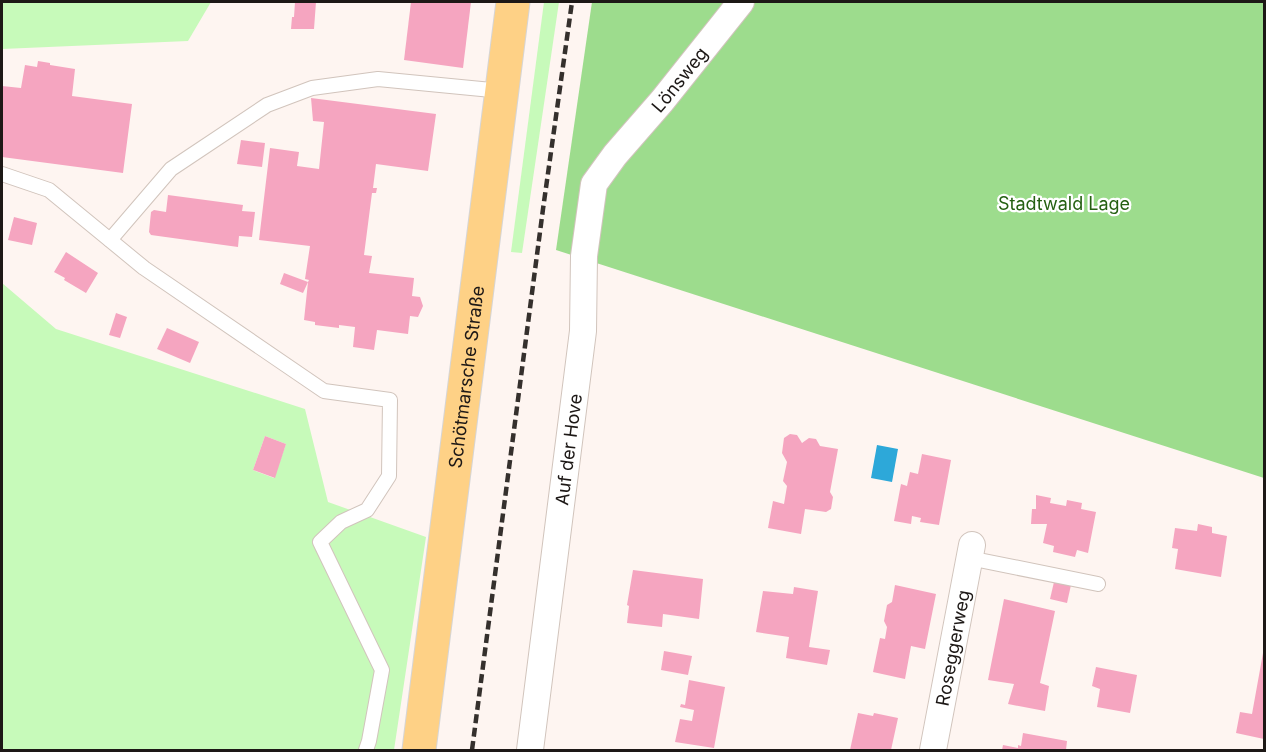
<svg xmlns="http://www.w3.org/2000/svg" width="1266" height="752" font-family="Inter,sans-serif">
	<rect width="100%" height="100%" fill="#fef5f1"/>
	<g fill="#c7faba" fill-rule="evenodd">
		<polygon points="2,2 211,2 188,41 2,49"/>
		<polygon points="544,2 559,2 522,253 511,252"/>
		<path d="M2,283L56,329L305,409L328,502L426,537L394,750H2ZM265,436L286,444L274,478L253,470Z"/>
	</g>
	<polygon fill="#9ddc8d" points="592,2 1264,2 1264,478 556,250"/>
	<polygon fill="#2da8d9" points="877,445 898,449 892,482 871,478"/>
	<g fill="#f5a5c0">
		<polygon points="295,2 316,2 314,29 291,29 292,17 294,17"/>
		<polygon points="411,2 471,2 463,68 404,60"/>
		<polygon points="38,61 50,63 50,65 75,69 72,96 132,104 123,173 2,157 2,86 21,88 25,65 37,67"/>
		<polygon points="311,98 436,114 428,171 376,164 373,188 377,188 376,193 372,193 364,255 372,256 369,273 414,278 412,296 420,297 423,306 418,317 410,316 408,334 377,330 374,350 353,347 355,327 339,325 339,328 315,325 315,322 304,320 308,282 309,280 305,279 310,246 259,240 270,148 299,152 297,166 319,169 324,122 313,121"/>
		<polygon points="241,140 265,143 262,167 237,164"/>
		<polygon points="168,195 243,205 242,211 255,212 252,237 239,236 238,247 151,235 149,232 151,212 154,210 166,212"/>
		<polygon points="14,217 37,223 32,245 8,240"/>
		<polygon points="66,252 98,273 86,293 64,280 65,278 54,272"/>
		<polygon points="284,273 308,282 303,293 280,284"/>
		<polygon points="116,313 127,317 120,338 109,335"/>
		<polygon points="167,328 199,342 190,363 157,349"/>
		<polygon points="790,434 797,435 802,443 809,438 816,439 820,446 838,449 830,492 833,497 831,509 826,512 805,509 801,534 768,528 773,501 784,504 787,486 783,481 787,462 782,453 784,438"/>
		<polygon points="265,436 286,444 275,478 253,470"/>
		<polygon points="922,454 951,460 939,525 920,522 921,518 912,516 911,524 894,521 901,484 907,486 910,472 918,474"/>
		<polygon points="1036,495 1051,498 1050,503 1066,506 1067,500 1082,503 1081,509 1096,512 1088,553 1077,550 1075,557 1053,552 1054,546 1043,543 1047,524 1031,524 1032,509 1036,509"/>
		<polygon points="1198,524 1212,527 1212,533 1227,536 1221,577 1175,569 1178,549 1172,548 1175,528 1197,531"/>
		<polygon points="633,570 703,579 699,619 663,614 662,627 627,623 629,606 627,605"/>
		<polygon points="1054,582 1071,585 1067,603 1050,599"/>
		<polygon points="895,585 936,594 925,649 911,646 905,679 873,672 880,638 885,639 887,627 884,621 887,605 892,602"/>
		<polygon points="794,587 818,591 809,647 830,650 827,665 786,658 789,637 756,632 763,591 793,594"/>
		<polygon points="1004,599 1055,611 1040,683 1049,686 1045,711 1008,704 1014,684 988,680"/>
		<polygon points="664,651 692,656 688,675 661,670"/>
		<polygon points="1263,653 1264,653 1264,739 1236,733 1240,712 1252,714"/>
		<polygon points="1096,667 1137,675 1130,713 1097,707 1100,689 1092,686"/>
		<polygon points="689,680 725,687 714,748 675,742 680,719 692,721 694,710 680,707 681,704 685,705"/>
		<polygon points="858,713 873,716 874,713 898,718 891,750 850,750"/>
		<polygon points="1023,733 1067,741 1066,750 1002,750 1003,745 1018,748 1018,745 1021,746"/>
	</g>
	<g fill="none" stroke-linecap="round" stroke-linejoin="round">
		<defs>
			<g id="lane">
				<polyline points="2,174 49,190 144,268 324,391 390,400 389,476 367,510 341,522 320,542 382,670 369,741 366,750"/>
				<polyline points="110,240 171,169 267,105 312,88 378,79 502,91"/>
				<polyline points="969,558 1098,584"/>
			</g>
			<g id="street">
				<path id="s1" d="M530,750L583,331L584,256L594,184L615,155L662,101L741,2"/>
				<path id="s2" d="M933,750L972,545"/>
			</g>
			<g id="primary">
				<path id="s3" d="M419,750L513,2"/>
			</g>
		</defs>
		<use href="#lane" stroke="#d1c4bc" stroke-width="16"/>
		<use href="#street" stroke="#d1c4bc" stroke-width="28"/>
		<use href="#primary" stroke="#d6d5d5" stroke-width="35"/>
		<use href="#lane" stroke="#fff" stroke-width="14"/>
		<use href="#street" stroke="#fff" stroke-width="26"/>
		<use href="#primary" stroke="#fed186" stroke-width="33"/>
		<polyline stroke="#35302d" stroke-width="4.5" stroke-dasharray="9 4.5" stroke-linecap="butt" points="472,750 543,209 572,2"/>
	</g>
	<g text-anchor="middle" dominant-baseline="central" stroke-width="4.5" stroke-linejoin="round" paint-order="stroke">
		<g font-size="18" fill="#1d1816" stroke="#fff">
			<text stroke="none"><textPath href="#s1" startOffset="705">Lönsweg</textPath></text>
			<text stroke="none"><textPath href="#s3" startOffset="376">Schötmarsche Straße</textPath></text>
			<text stroke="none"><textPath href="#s1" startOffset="303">Auf der Hove</textPath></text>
			<text stroke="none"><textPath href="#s2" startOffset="104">Roseggerweg</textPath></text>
		</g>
		<g font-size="18" fill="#256012" stroke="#fff">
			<text x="1064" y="203">Stadtwald Lage</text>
		</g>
	</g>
	<rect width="1266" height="752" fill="none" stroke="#1d1816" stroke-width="6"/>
</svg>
